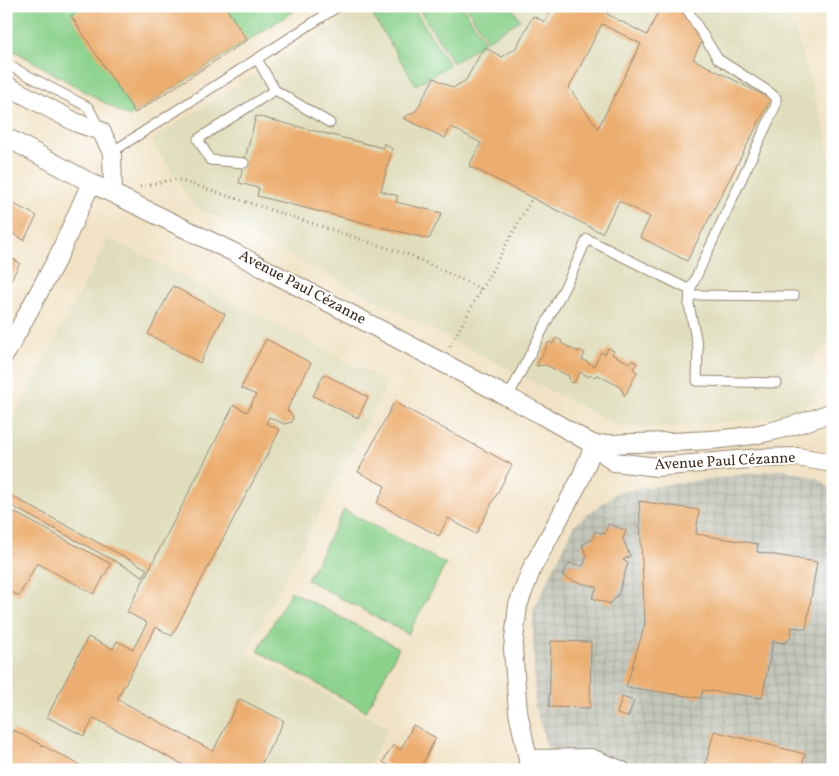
<svg xmlns="http://www.w3.org/2000/svg" width="839" height="776" font-family="Vollkorn,serif">
	<defs>
		<pattern id="industrial-grid" width="8" height="8" patternUnits="userSpaceOnUse" patternTransform="scale(1.25)"><rect width="8" height="8" fill="#c3c6b9"/><path d="M0 4h8M4 0v8" fill="none" stroke="#a8aa9f"/></pattern>
	</defs>
	<rect width="100%" height="100%" fill="#fff"/>
	<filter id="ink" filterUnits="userSpaceOnUse"><feTurbulence type="fractalNoise" baseFrequency=".02" numOctaves="2"/><feDisplacementMap in="SourceGraphic" scale="10" xChannelSelector="R" yChannelSelector="G"/><feConvolveMatrix kernelMatrix="1 2 1 2 8 2 1 2 1" color-interpolation-filters="sRGB"/></filter>
	<filter id="wash" filterUnits="userSpaceOnUse"><feTurbulence type="fractalNoise" baseFrequency=".0096" numOctaves="4" result="noise"/><feDisplacementMap in="SourceGraphic" scale="20" xChannelSelector="R" yChannelSelector="G"/><feGaussianBlur stdDeviation="1.12" result="paint"/><feColorMatrix in="noise" values="0 0 0 0 0 0 0 0 0 0 0 0 0 0 0 0 0 1.4 0 .05"/><feComposite in="paint" operator="in"/></filter>
	<g filter="url(#wash)">
		<rect width="100%" height="100%" fill="#f1e2c5"/>
		<g fill="#dfddbb">
			<polygon points="362,6 785,6 795,31 827,139 833,202 833,341 812,358 824,383 812,401 795,413 784,416 679,426 638,428 618,426 193,205 151,140"/>
			<polygon points="109,238 388,383 246,652 388,728 366,770 6,770 6,433"/>
		</g>
		<polygon fill="url(#industrial-grid)" points="784,469 819,479 833,491 833,770 554,770 535,707 533,611 575,524 619,491"/>
		<g fill="#8ad18b" stroke="#627e54">
			<polygon points="6,6 302,6 129,117 6,46"/>
			<polygon points="389,6 412,6 449,65 416,85 373,16"/>
			<polygon points="417,6 462,6 485,42 453,63"/>
			<polygon points="466,6 511,6 520,20 487,40"/>
			<polygon points="344,510 446,564 408,634 307,580"/>
			<polygon points="291,591 399,648 366,711 258,651"/>
		</g>
		<g id="blocks">
			<g fill="#ecae6f" fill-rule="evenodd">
				<polygon points="85,6 225,6 247,40 135,113 71,16"/>
				<path d="M553,6H611L607,14L647,35L661,6H679L702,41L693,59L771,99L687,261L640,237L650,217L619,201L602,233L469,166L481,143L451,127L445,138L403,118L416,111L434,78L453,88L466,80L484,47L502,57L516,48L533,16L545,22ZM602,24L641,44L598,128L569,88Z"/>
				<polygon points="256,116 383,148 384,143 392,149 381,191 398,196 396,202 442,213 429,239 257,196 259,188 239,183"/>
				<polygon points="6,200 37,216 24,240 6,230"/>
				<polygon points="6,255 20,263 6,289"/>
				<polygon points="173,286 225,314 200,363 148,334"/>
				<polygon points="556,338 562,341 561,343 578,352 579,350 585,353 582,359 594,366 601,352 605,354 608,348 614,351 612,354 629,363 631,360 637,363 633,369 637,372 625,396 620,387 598,375 593,377 591,375 589,377 580,372 574,383 570,382 569,376 546,365 536,366 549,342 553,344"/>
				<polygon points="266,339 311,363 287,410 293,416 292,422 284,424 269,417 266,423 280,430 172,636 156,627 117,699 213,751 240,699 284,721 258,770 193,770 94,718 84,736 47,717 88,637 113,649 117,641 133,649 147,623 127,612 234,405 247,412 256,395 241,388"/>
				<polygon points="324,374 368,397 358,418 313,396"/>
				<polygon points="394,402 512,465 476,534 448,518 439,536 377,503 385,486 358,472"/>
				<polygon points="6,493 147,569 143,576 6,503"/>
				<polygon points="639,501 699,510 696,534 758,544 757,552 817,562 806,629 792,627 791,638 784,643 773,641 762,698 703,690 701,698 626,687 645,624"/>
				<polygon points="6,508 111,564 94,594 37,563 19,596 6,589"/>
				<polygon points="608,524 626,530 623,539 630,556 623,560 628,563 618,595 610,604 592,598 597,587 573,581 562,575 570,563 583,566 587,556 582,545 593,539 595,531 605,534"/>
				<polygon points="551,641 591,642 590,708 549,707"/>
				<polygon points="622,697 634,701 628,717 617,714"/>
				<polygon points="413,725 436,738 419,770 397,770 383,762 393,745 401,750"/>
				<polygon points="13,730 19,733 89,770 18,770 6,764 6,744"/>
				<polygon points="714,731 805,754 801,770 704,770"/>
			</g>
		</g>
	</g>
	<g filter="url(#ink)">
		<use href="#blocks" fill-opacity="0" stroke="#968672" stroke-width="1"/>
		<g fill="none" stroke-linecap="round" stroke-linejoin="round">
			<defs>
				<g id="lane">
					<polyline points="257,59 275,90 330,123"/>
					<polyline points="6,64 88,107 100,129"/>
					<polyline points="112,152 339,6"/>
					<polyline points="244,163 210,160 198,139 275,90"/>
					<polyline points="690,290 689,305 698,348 697,381 777,383"/>
					<polyline points="690,295 794,296"/>
					<polyline points="508,397 572,273 587,239 690,290 776,105 776,98 768,91 718,59 685,6"/>
				</g>
				<g id="street">
					<polyline points="6,85 77,123 101,131 112,152 113,193"/>
					<polyline points="6,137 91,183 235,253 538,413 594,445 614,462 657,467 760,458 797,457 833,463"/>
					<polyline points="6,353 58,257 91,183"/>
					<path d="M594,445C649,441 705,444 759,434C784,429 809,421 833,412"/>
					<polyline points="528,759 591,758 621,770"/>
					<polyline points="528,770 528,759 518,712 513,649 518,605 532,568 580,480 594,445"/>
				</g>
			</defs>
			<use href="#lane" stroke="#968672" stroke-width="11"/>
			<use href="#street" stroke="#968672" stroke-width="20"/>
			<g stroke="#968672" stroke-width="3" stroke-dasharray="1 4" stroke-linecap="butt">
				<polyline points="140,187 176,179 412,256 481,289"/>
				<polyline points="450,346 532,198"/>
			</g>
			<use href="#lane" stroke="#fff" stroke-width="9"/>
			<use href="#street" stroke="#fff" stroke-width="18"/>
		</g>
	</g>
	<g text-anchor="middle" dominant-baseline="central" stroke-width="4" stroke-linejoin="round" paint-order="stroke">
		<g font-size="15" fill="#3b2a1e" stroke="#fff">
			<text transform="translate(302 288) rotate(28)">Avenue Paul Cézanne</text>
			<text transform="translate(725 462) rotate(-3)">Avenue Paul Cézanne</text>
		</g>
	</g>
	<rect width="839" height="776" fill="none" stroke="#fff" stroke-width="25"/>
</svg>
